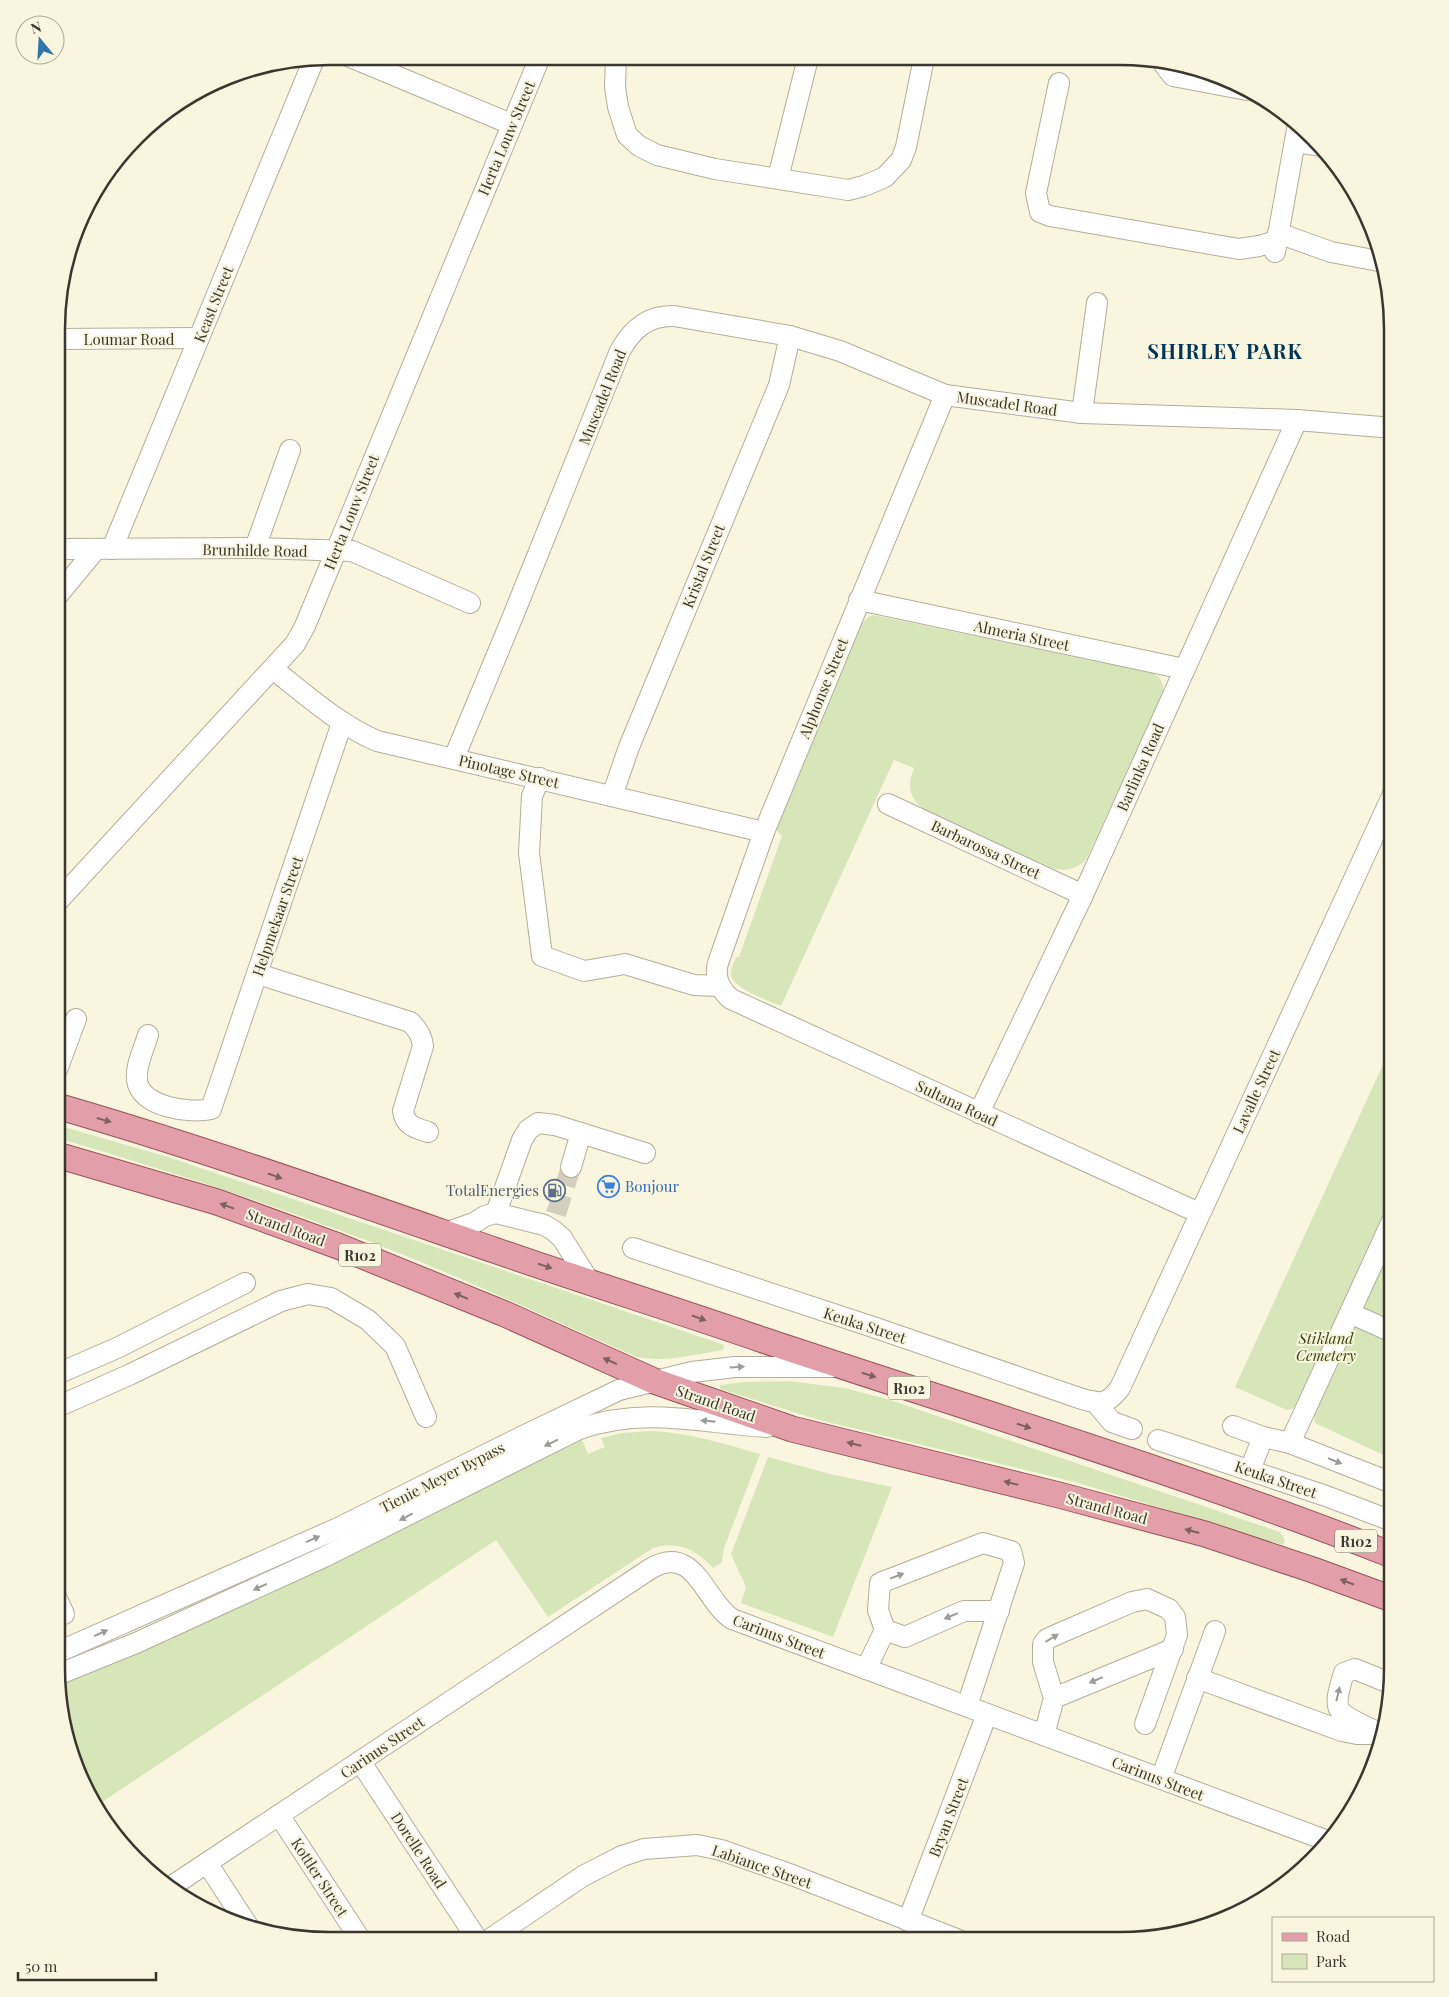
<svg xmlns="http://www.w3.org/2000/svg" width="1449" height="1997" font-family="'Playfair Display',serif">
	<rect width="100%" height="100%" fill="#f9f5df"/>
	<g fill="#d7e6b8">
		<path d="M873,615L1154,673C1161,679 1164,683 1163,693L1086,860C1075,869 1067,872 1052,868L925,810C909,799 907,785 914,768L894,760L781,1006C769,1001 735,989 731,976C730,970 734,963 736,957H739L782,836L776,829L860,625L868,617Z"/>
		<polygon points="1392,1045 1392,1459 1315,1423 1314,1414 1295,1406 1292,1409 1287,1410 1235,1387"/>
		<path d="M57,1125L168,1157L666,1325L724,1345L723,1350C695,1354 662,1364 634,1356C544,1316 455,1274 363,1239C262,1201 160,1168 57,1138Z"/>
		<polygon points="789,1381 844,1388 887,1399 1280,1532 1285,1540 1283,1545 1075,1482 819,1420 720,1389 720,1385 745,1382"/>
		<path d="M651,1431C690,1433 722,1443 760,1454L724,1548L722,1562L713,1568C696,1550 679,1540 653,1548L548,1617L496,1540L96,1806L84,1788L65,1738L58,1684L580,1435L588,1454L605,1447L601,1438L622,1433Z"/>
		<polygon points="768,1457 830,1474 892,1487 833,1637 741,1603 746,1587 731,1554"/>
	</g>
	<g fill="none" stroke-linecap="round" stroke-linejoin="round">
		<polyline stroke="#d3cfbc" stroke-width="20" stroke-dasharray="20 10" stroke-linecap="butt" points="556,1214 571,1167"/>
		<defs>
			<g id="minor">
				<polyline points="348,56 511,124"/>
				<polyline points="616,57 615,87 618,107 627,135 639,146 657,155 715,169 848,190 864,186 885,177 901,160 906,147 924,58"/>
				<polyline points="1164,61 1165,66 1173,76 1247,90"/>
				<polyline points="1059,83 1036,193 1040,212 1050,216 1239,249 1259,246 1276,241"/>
				<polyline points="1295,142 1322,146"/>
				<polyline points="778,178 808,58"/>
				<polyline points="1278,233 1331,252 1384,262"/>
				<polyline points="1275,252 1298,124"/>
				<polyline points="59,339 199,338"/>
				<path d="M945,395L764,832L718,963C714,977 720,990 731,999L1199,1213"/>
				<polyline points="1082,413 1097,303"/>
				<polyline points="255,548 290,450"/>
				<polyline points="58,549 255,548 352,551 470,603"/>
				<polyline points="112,549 314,59"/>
				<polyline points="58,595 96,549"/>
				<polyline points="859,600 1184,669"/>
				<path d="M273,669C306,695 338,724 377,741L764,832"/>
				<path d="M454,758L511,621L620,351C632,329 648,315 674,316L790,336L840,351L945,395L1082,413L1297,420L1393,428"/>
				<polyline points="540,778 532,796 529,853 542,956 584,971 625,964 694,985 720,986"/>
				<polyline points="612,796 629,747 779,385 790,336"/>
				<polyline points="888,804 1083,895"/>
				<polyline points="58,901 295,644 305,626 540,57"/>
				<path d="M258,974L410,1022C418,1029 422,1036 423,1046L403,1111C405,1126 416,1128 428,1132"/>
				<path d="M148,1035C144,1049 135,1066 137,1080C140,1107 190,1114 211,1109L342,723"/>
				<polyline points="57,1070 76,1019"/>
				<polyline points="979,1113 1083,895 1297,420"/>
				<polyline points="571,1167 581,1133"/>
				<polyline points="496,1213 522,1140 528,1130 538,1123 555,1125 645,1153"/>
				<polyline points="445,1233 474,1223 485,1216 496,1213 544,1225 553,1230 562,1238 589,1281"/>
				<path d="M633,1248L873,1327L1082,1399C1101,1404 1107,1405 1120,1388L1393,794"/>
				<polyline points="1350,1313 1392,1332"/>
				<polyline points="57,1374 117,1348 245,1283"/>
				<polyline points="1096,1403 1112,1422 1132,1429"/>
				<polyline points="57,1407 131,1374 281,1301 308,1294 331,1298 368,1320 395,1346 426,1417"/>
				<polyline points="1233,1426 1263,1437 1290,1443 1392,1483"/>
				<polyline points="1158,1440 1326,1496 1392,1521"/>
				<polyline points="1290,1443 1392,1221"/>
				<polyline points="1250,1470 1263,1437"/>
				<polyline points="56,1597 64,1614"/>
				<polyline points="885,1630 905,1637 964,1611 999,1611"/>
				<polyline points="56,1653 338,1528 521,1437 619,1390 692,1372 735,1367 833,1367"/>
				<polyline points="866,1669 885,1630 878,1610 880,1583 983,1543 1011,1551 1014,1563 967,1706"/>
				<path d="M57,1675L136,1643L324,1557L579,1429C646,1406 700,1423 767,1427"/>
				<polyline points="1197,1678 1342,1731 1357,1734 1381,1734"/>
				<polyline points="1054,1698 1173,1649"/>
				<path d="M1373,1730C1336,1712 1331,1714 1344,1673L1355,1669L1392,1684"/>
				<polyline points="1044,1735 1054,1698 1043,1662 1043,1644 1047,1639 1058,1634 1132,1602 1147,1599 1169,1609 1175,1617 1177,1635 1145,1724"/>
				<polyline points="360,1761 477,1939"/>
				<polyline points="1161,1779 1215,1631"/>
				<polyline points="279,1815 360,1939"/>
				<polyline points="207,1863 248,1926"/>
				<path d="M169,1888L650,1569C695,1542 704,1601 732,1619L1328,1841"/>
				<polyline points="908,1921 987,1714"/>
				<polyline points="490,1939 583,1876 622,1856 644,1849 697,1845 721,1850 792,1875 959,1940"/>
			</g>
			<g id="major">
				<path d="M57,1106C205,1149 349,1200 494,1250C583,1281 673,1309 763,1340C973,1410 1186,1474 1392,1555"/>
				<polyline points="57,1155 217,1202 338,1246 505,1314 654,1381 792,1429 1059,1495 1205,1534 1313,1570 1392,1599"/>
			</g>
		</defs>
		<use href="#minor" stroke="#b2ae99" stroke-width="22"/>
		<use href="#major" stroke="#9c5159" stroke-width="27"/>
		<use href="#minor" stroke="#fff" stroke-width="20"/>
		<use href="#major" stroke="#e39fa9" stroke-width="25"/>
	</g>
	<defs><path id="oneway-solid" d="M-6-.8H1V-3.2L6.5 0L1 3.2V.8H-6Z" transform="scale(1.25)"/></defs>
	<g fill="#7d6160">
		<use href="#oneway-solid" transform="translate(104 1120) rotate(16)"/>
		<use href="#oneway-solid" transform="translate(275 1176) rotate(19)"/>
		<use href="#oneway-solid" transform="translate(227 1206) rotate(-160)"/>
		<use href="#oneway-solid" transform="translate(545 1266) rotate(18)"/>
		<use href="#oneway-solid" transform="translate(461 1296) rotate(-158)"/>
		<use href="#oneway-solid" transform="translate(699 1318) rotate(19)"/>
		<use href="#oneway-solid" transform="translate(610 1361) rotate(-156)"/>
		<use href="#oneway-solid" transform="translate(869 1375) rotate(18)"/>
		<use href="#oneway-solid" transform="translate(1024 1426) rotate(18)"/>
		<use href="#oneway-solid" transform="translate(854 1444) rotate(-166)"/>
		<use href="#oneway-solid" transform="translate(1011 1483) rotate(-166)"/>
		<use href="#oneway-solid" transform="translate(1192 1531) rotate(-165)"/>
		<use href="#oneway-solid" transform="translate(1347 1582) rotate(-159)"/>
	</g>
	<g fill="#9c9b97">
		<use href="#oneway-solid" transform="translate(737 1367) rotate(-3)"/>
		<use href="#oneway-solid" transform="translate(708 1421) rotate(-174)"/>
		<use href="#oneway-solid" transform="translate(551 1443) rotate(154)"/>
		<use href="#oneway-solid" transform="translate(1335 1461) rotate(22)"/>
		<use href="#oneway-solid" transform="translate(406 1517) rotate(152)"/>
		<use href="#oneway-solid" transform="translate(313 1539) rotate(-24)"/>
		<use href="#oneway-solid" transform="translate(897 1576) rotate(-21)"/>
		<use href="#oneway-solid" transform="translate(260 1587) rotate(155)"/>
		<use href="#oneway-solid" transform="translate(951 1616) rotate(157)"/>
		<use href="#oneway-solid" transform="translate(101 1633) rotate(-24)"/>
		<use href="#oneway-solid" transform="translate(1052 1638) rotate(-31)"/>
		<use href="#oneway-solid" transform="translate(1096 1680) rotate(157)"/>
		<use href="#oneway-solid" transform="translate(1338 1694) rotate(-77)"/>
	</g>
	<defs>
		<symbol id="supermarket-ring" viewBox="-11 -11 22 22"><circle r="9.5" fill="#f9f5df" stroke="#3f7fe0" stroke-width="1.5"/><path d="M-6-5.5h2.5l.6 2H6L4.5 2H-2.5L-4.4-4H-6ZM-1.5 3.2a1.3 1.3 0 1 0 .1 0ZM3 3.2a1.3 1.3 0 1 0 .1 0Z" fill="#3f7fe0"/></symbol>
		<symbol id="fuel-ring" viewBox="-11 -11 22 22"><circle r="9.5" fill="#f9f5df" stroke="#5c6f8a" stroke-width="1.5"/><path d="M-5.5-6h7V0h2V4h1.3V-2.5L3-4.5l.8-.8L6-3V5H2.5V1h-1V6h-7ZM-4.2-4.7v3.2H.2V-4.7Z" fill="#5c6f8a"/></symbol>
	</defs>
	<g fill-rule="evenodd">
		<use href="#supermarket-ring" x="596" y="1174" width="25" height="25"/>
		<use href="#fuel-ring" x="542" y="1178" width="25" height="25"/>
	</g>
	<g text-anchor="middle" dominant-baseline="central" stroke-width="4" stroke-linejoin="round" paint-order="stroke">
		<g fill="#f9f5df" stroke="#737064" stroke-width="1">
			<rect x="339" y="1243.5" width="42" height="23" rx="4"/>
			<rect x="888" y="1376.5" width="42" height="23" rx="4"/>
			<rect x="1335" y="1529.5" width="42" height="23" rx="4"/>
		</g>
		<g font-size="14" font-weight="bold" fill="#39372f">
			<text x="360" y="1255">R102</text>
			<text x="909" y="1388">R102</text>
			<text x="1356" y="1541">R102</text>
		</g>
		<g font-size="15" fill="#39372f" stroke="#f9f5df">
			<text transform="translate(506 138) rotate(-67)">Herta Louw Street</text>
			<text transform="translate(213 304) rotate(-68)">Keast Street</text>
			<text x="129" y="339">Loumar Road</text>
			<text transform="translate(602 397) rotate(-68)">Muscadel Road</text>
			<text transform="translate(1007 403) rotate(8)">Muscadel Road</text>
			<text transform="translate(351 512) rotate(-68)">Herta Louw Street</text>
			<text transform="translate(255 550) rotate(1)">Brunhilde Road</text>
			<text transform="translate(703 566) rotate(-68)">Kristal Street</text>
			<text transform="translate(1022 635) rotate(12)">Almeria Street</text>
			<text transform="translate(823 688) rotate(-68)">Alphonse Street</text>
			<text transform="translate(1140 767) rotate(-66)">Barlinka Road</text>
			<text transform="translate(509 771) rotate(13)">Pinotage Street</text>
			<text transform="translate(986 849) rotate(25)">Barbarossa Street</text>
			<text transform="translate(277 916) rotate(-71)">Helpmekaar Street</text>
			<text transform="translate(1256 1091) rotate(-65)">Lavalle Street</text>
			<text transform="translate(957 1103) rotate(25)">Sultana Road</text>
			<text transform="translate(286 1227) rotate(20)">Strand Road</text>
			<text transform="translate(865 1325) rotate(18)">Keuka Street</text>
			<text transform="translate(716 1403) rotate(19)">Strand Road</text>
			<text transform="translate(442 1477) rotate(-27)">Tienie Meyer Bypass</text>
			<text transform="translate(1276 1479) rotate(19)">Keuka Street</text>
			<text transform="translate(1107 1508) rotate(15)">Strand Road</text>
			<text transform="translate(779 1636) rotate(21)">Carinus Street</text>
			<text transform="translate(382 1747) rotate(-34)">Carinus Street</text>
			<text transform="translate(1158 1778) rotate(21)">Carinus Street</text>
			<text transform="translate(948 1817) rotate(-69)">Bryan Street</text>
			<text transform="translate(419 1850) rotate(57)">Dorelle Road</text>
			<text transform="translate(762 1866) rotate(19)">Labiance Street</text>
			<text transform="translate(320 1877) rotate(57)">Kottler Street</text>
		</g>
		<g font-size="15" fill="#366cbe" stroke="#f9f5df" text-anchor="start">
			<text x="625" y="1186">Bonjour</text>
		</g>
		<g font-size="15" fill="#4e5e75" stroke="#f9f5df" text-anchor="end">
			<text x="539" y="1190">TotalEnergies</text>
		</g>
		<g font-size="15" font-style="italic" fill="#36430a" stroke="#f9f5df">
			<text x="1326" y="1338">Stikland<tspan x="1326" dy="17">Cemetery</tspan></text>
		</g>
		<g font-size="20" font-weight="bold" letter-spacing="1" fill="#013558" stroke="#f9f5df">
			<text x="1225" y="350">SHIRLEY PARK</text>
		</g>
	</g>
	<path d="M0 0H1449V1997H0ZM329 65H1120A264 264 0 0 1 1384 329V1668A264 264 0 0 1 1120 1932H329A264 264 0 0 1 65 1668V329A264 264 0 0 1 329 65Z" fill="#f9f5df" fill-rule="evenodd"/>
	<path fill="none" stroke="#39372f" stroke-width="2.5" d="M329 65H1120A264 264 0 0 1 1384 329V1668A264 264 0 0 1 1120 1932H329A264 264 0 0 1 65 1668V329A264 264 0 0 1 329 65Z"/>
	<rect x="1272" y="1917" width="162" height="65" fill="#f9f5df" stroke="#aca999"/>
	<rect x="1282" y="1933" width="25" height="8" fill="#e39fa9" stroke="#aca999"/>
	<text x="1316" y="1942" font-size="15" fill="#39372f">Road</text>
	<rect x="1282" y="1954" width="25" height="15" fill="#d7e6b8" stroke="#aca999"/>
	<text x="1316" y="1967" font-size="15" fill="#39372f">Park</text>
	<g transform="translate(40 40) rotate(342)"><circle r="24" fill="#f9f5df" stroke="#aca999"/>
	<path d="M0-4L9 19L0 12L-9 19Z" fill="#3175aa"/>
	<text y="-8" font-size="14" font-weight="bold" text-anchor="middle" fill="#39372f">N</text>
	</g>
	<path d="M18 1972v8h138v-8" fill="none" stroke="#39372f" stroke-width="2.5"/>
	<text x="25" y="1972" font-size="15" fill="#39372f" stroke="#f9f5df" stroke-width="4" paint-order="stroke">50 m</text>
</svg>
